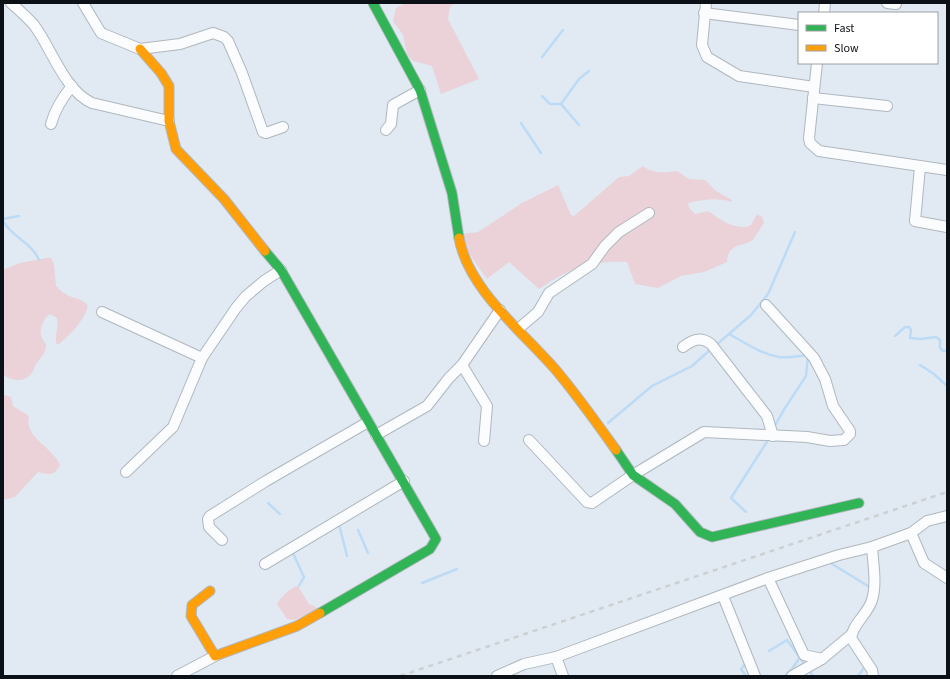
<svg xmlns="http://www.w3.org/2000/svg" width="950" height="679" font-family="'Source Sans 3',sans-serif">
	<rect width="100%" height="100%" fill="#e1eaf3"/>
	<g fill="#ebd2d8">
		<polygon points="406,3 455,3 450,7 448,19 479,79 441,94 432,66 413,61 407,54 403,35 393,21 396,8"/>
		<path d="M643,166C654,175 665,172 677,171L689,179L705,180L716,191L732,200V202C717,197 702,200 688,203L689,208L695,214L708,211C720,219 736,232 751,225L757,214L762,217L764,223L753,240C742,247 728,243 727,262L704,272L681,276L658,288L635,284L627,262C591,260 568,269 539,289L509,262L487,279L465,248L462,234L478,232L522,203L558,185L571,215L574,216L619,177L629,176Z"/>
		<path d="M46,258H51L54,264L56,286C59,288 61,292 64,293C72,299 81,297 88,306C84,321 70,335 58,345L56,343C55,334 59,326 57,318L50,314L46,317C40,327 38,335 46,344C46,354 42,355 37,363C34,366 34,371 31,374C24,383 10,381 3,374V270L20,263Z"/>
		<path d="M3,394L11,397L13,406L29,416C23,437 54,448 60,465C55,476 48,475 38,472L15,497L3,500Z"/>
		<path d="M298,586L309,604L316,607L317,610L294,620L287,619L277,604C280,598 291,587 298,586Z"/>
	</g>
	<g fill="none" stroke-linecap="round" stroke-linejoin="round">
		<g stroke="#bcdbf6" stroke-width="2.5">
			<polyline points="542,57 563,30"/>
			<polyline points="542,96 550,104 561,104 579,79 589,71"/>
			<polyline points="561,104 579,125"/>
			<polyline points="521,123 541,153"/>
			<polyline points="3,219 19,216"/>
			<path d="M3,221C12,237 32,243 39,260"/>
			<path d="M729,334C744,342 761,354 779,357C788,358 798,356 808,355L806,376L785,408L774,427"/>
			<polyline points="895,336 905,327 909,327 911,330 910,338 920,339 936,337 940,340 940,348 943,351 947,351"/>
			<polyline points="715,346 751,315 768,294 795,232"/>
			<polyline points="920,365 934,374 947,386"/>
			<polyline points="608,423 652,386 692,366 711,349"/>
			<polyline points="268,503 280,514"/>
			<polyline points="746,512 731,498 770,437"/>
			<polyline points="339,524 347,556"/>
			<polyline points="358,530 368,553"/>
			<polyline points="292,551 304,577 299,586"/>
			<polyline points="829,562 871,588"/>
			<polyline points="422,583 457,569"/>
			<polyline points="769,651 787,640 806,666"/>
			<polyline points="746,663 741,669 746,676"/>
			<polyline points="809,670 813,676"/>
			<polyline points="785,676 792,669 800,657"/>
			<polyline points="858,676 866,665"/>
		</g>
		<defs>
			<g id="street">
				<path d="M11,3C19,10 27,17 34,25C52,49 64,90 92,103L169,121"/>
				<polyline points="83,3 101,33 140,49 180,44 213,33 224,37 228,41 242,73 263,132 266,133 283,127"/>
				<polyline points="706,3 702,45 707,57 739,76 814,87"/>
				<polyline points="887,3 896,4"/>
				<polyline points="704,13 799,25"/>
				<polyline points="824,13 825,3"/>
				<polyline points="817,63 809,138 810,143 819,151 947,170"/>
				<polyline points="813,98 887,106"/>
				<path d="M51,124C55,109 62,98 72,86"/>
				<polyline points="386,130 391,124 393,105 420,90"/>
				<polyline points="920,167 915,221 947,227"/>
				<polyline points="102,312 202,358"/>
				<polyline points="518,329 538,312 549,293 592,264 605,246 619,232 649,213"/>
				<path d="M683,347C692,340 700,336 711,344L767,416L773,436"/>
				<polyline points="462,365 487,406 484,441"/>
				<polyline points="376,435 427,406 449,378 462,365 500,310"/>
				<polyline points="529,440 587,502 592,503 633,475 704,432 807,437 830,441 844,440 850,434 850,431 833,406 825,379 814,358 766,305"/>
				<polyline points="126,472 173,427 202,358 236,308 246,296 264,281 281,270"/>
				<polyline points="911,533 924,563 947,578"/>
				<polyline points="222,540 209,527 208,519 210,516 266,481 368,422"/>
				<path d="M872,547C873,563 877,584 872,600C868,614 853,623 851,638L872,670L873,676"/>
				<polyline points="265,564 404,481"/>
				<polyline points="768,578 804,655 822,659 852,634"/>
				<polyline points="723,596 755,676"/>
				<polyline points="556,657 563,676"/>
				<polyline points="177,676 215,656"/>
				<polyline points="497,676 524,664 556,657 768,578 839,555 872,547 911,533 927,521 947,516"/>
				<polyline points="792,676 822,659"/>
			</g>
			<g id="fast">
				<polyline points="373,3 420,90 452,193 459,238"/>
				<polyline points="265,251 281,270 436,539 430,549 320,613"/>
				<polyline points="616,450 633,475 675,504 700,532 712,537 859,503"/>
			</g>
			<g id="slow">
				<polyline points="140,49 161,73 169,86 169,121 176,149 224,199 265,251"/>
				<path d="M459,238C468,289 522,331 555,369C577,395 596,422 616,450"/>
				<polyline points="210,591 192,605 191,616 215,656 297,626 320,613"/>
			</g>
		</defs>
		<use href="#street" stroke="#b0b7be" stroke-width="12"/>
		<use href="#fast" stroke="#b0b7be" stroke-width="11"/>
		<use href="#slow" stroke="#b0b7be" stroke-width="11"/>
		<use href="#street" stroke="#fafcfd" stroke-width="10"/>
		<use href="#fast" stroke="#30b455" stroke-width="9"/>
		<use href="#slow" stroke="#ff9f0a" stroke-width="9"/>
		<polyline stroke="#cdd0d2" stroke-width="2.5" stroke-dasharray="5 5" stroke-linecap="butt" points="400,676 947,492"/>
	</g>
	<rect width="950" height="679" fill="none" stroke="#0b1116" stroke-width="8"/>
	<rect x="798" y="12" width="140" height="52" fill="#ffffff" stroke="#9da0a2"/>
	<rect x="806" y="25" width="20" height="6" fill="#30b455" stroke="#9da0a2"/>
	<text x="834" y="32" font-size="12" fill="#0b1116">Fast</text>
	<rect x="806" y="45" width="20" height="6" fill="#ff9f0a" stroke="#9da0a2"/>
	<text x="834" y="52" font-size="12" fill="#0b1116">Slow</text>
</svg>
